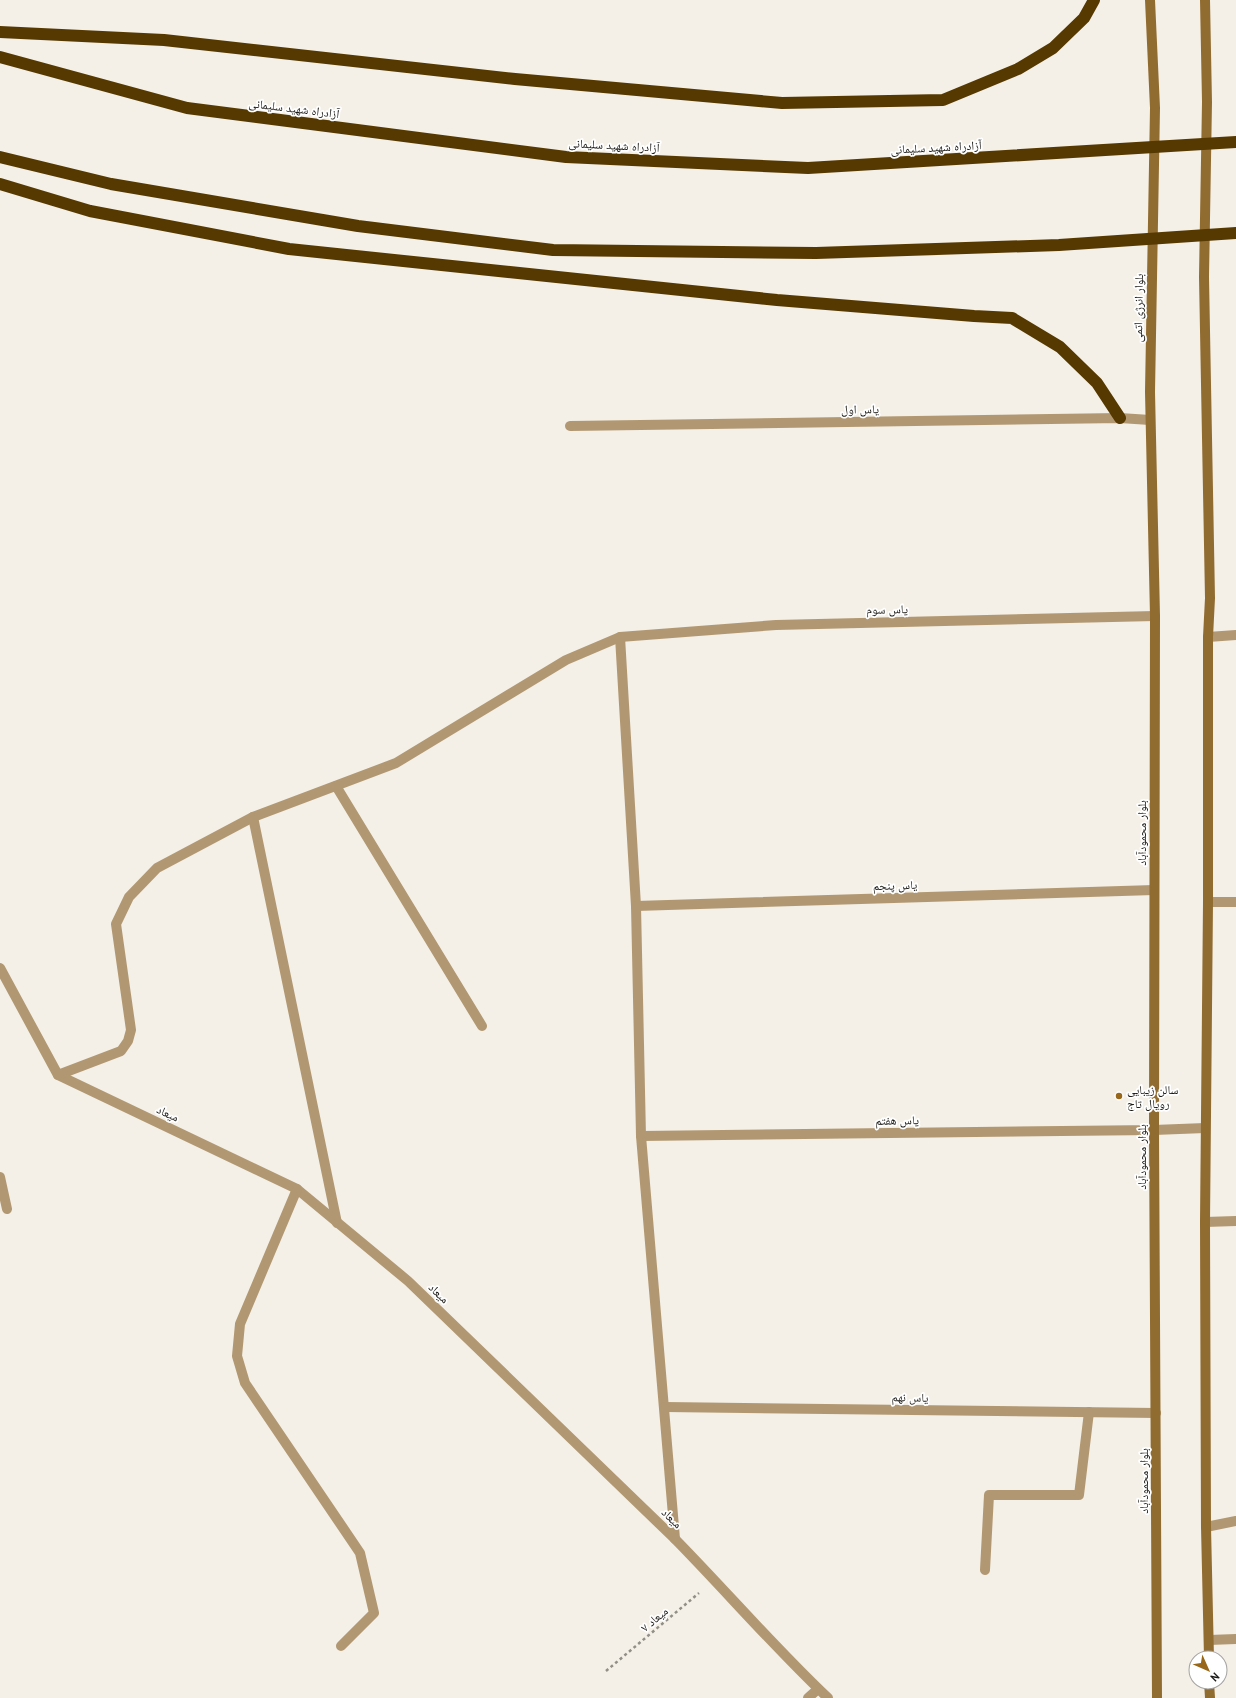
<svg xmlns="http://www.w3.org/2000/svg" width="1236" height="1698" font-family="'PT Sans','Noto Naskh Arabic',sans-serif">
	<rect width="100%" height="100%" fill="#f4f0e7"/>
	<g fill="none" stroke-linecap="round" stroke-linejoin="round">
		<polyline stroke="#928f88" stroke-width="2.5" stroke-dasharray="3 3" stroke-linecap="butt" points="606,1671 699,1593"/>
		<g stroke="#b19872" stroke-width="10">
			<polyline points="570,426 1120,418 1150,420"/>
			<polyline points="620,637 636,906 641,1136 675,1539"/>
			<polyline points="1208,637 1236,635"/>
			<polyline points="336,786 482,1026"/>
			<polyline points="253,817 337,1223"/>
			<polyline points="1208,902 1236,902"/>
			<polyline points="636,906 1154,890"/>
			<path d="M0,968L58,1075L297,1189L408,1281L675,1539C727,1592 775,1648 828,1698"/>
			<polyline points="58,1075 121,1051 128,1041 131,1030 116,924 129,897 157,868 253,817 396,763 566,660 620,637 776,625 1155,616"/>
			<polyline points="641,1136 1154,1130 1205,1128"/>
			<polyline points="0,1177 7,1209"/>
			<polyline points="297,1189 240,1324 237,1356 245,1383 360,1553 374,1613 341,1646"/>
			<polyline points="1205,1222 1236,1221"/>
			<polyline points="665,1407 1156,1413"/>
			<polyline points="1206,1527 1236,1521"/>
			<polyline points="985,1570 989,1495 1079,1495 1089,1412"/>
			<polyline points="1209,1640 1236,1639"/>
			<polyline points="808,1698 818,1689"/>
		</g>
		<g stroke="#916c31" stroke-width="10">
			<polyline points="1150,0 1155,108 1150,392 1155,616 1154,1130 1157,1698"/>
			<polyline points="1205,0 1207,102 1204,277 1210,598 1208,637 1208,902 1205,1222 1206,1527 1209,1658"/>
			<polyline points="1209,1682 1210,1698"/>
		</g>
		<g stroke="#563900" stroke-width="12">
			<polyline points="0,32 164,40 515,79 782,103 943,100 1018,69 1053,48 1084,18 1094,0"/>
			<polyline points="0,57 187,108 566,157 808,168 1236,142"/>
			<polyline points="0,157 111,184 358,226 553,250 816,253 1059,245 1236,233"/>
			<polyline points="0,184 90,211 289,249 777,300 974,316 1012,318 1060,347 1097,383 1120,418"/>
		</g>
	</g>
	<circle fill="#986719" stroke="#fff" stroke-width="1.5" cx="1119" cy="1096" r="4"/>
	<g text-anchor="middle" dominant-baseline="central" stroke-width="3.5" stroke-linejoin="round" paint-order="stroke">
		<g font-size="12" fill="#1c1a17" stroke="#fff">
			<text transform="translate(294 108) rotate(7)">آزادراه شهید سلیمانی</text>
			<text transform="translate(614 145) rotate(3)">آزادراه شهید سلیمانی</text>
			<text transform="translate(936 147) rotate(-3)">آزادراه شهید سلیمانی</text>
			<text transform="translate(1138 308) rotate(-89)">بلوار انرژی اتمی</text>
			<text transform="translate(860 409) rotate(-1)">یاس اول</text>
			<text transform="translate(887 609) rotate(-1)">یاس سوم</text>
			<text transform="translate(1141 833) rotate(-90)">بلوار محمودآباد</text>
			<text transform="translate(895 885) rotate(-2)">یاس پنجم</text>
			<text transform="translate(168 1113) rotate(25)">میعاد</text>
			<text transform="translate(897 1120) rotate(-1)">یاس هفتم</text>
			<text transform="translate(1141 1157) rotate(-90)">بلوار محمودآباد</text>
			<text transform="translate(439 1293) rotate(44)">میعاد</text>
			<text transform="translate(910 1397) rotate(1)">یاس نهم</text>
			<text transform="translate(1143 1481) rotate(-90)">بلوار محمودآباد</text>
			<text transform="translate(672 1518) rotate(44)">میعاد</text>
			<text transform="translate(654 1619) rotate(-40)">میعاد ۷</text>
		</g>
		<g font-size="12" fill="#1c1a17" stroke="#fff" text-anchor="start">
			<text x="1127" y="1089">سالن زیبایی<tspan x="1127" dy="14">رویال تاج</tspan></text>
		</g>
	</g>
	<g transform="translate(1208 1670) rotate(135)"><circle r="19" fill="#ffffff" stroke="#a4a3a2"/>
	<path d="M0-3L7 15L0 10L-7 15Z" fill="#986719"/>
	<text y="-6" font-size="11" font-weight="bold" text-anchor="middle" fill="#1c1a17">N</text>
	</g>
</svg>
